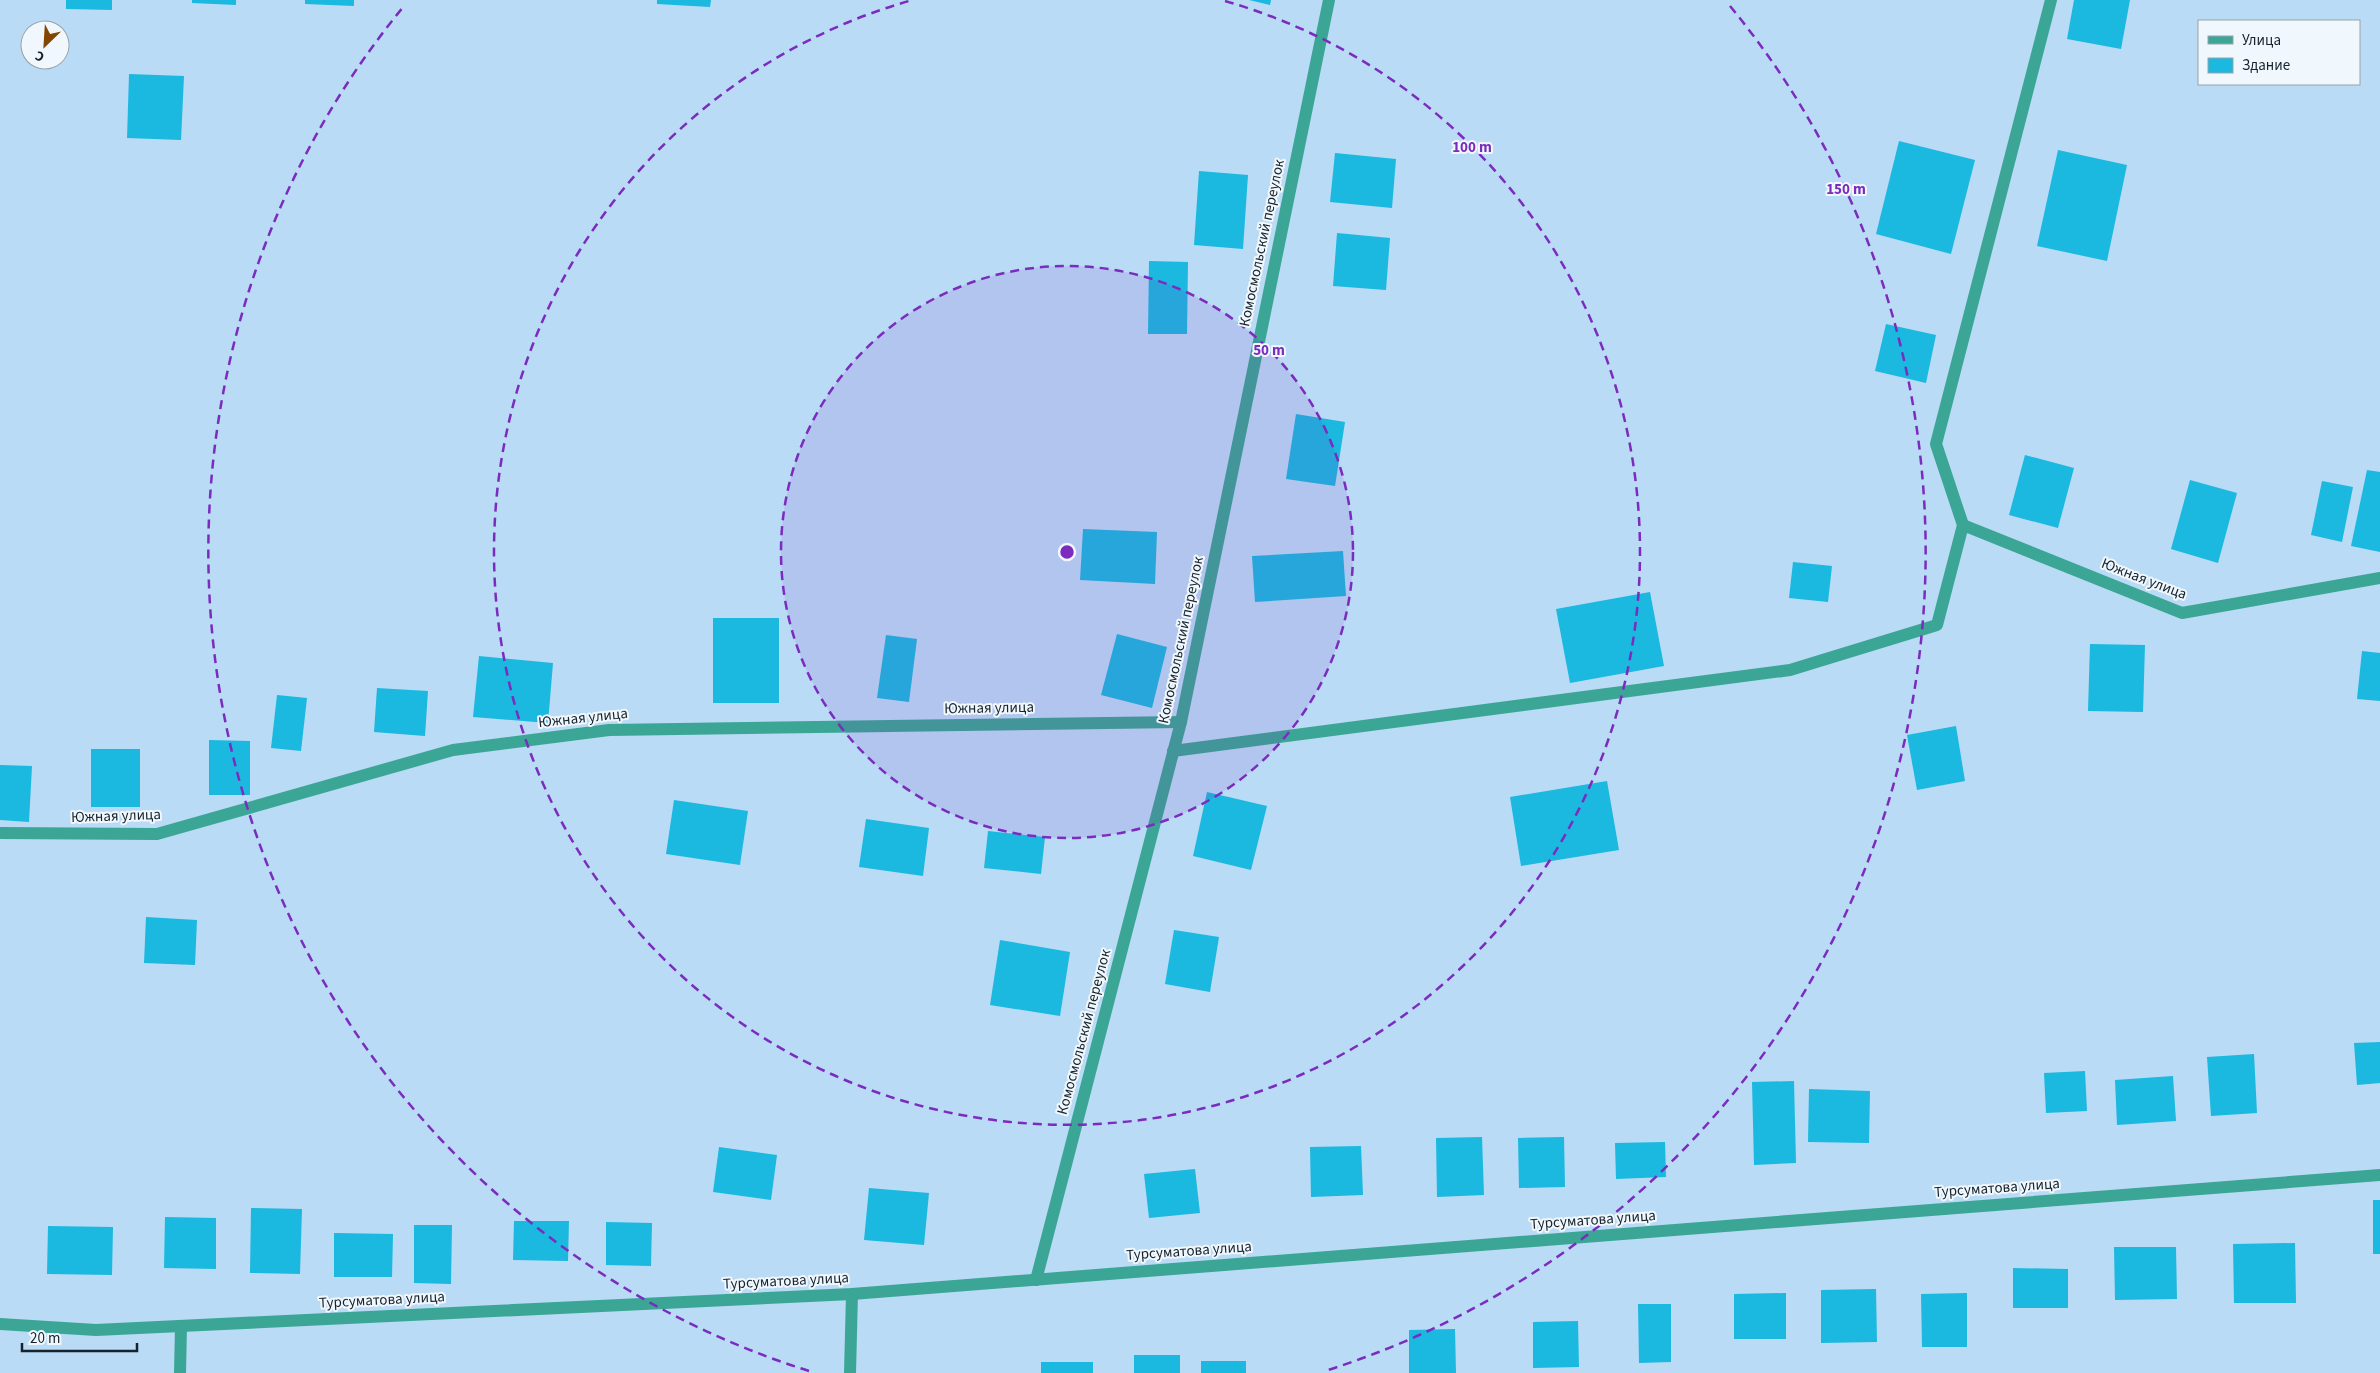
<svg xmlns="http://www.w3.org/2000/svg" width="2380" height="1373" font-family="'Source Sans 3',sans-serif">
	<rect width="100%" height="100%" fill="#b9dbf5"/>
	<g fill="#1bb8df">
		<polygon points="66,0 112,0 112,10 66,9"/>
		<polygon points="192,0 236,0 236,5 192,3"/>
		<polygon points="305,0 354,0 354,6 305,4"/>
		<polygon points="657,0 711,0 710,7 657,4"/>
		<polygon points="1249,0 1271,0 1270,5"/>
		<polygon points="2074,0 2130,0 2121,49 2067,39"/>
		<polygon points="129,74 184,76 181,140 127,138"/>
		<polygon points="1899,141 1975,160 1951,254 1876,234"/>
		<polygon points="2058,150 2127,165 2107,261 2037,246"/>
		<polygon points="1335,153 1396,159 1392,208 1330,202"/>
		<polygon points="1199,171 1248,175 1243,249 1194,245"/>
		<polygon points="1337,233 1390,238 1386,290 1333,286"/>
		<polygon points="1149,261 1188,262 1187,334 1148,334"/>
		<polygon points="1886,324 1936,335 1926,383 1875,371"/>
		<polygon points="1296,414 1345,422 1335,486 1286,479"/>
		<polygon points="2025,455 2074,468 2058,528 2009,515"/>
		<polygon points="2367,470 2380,472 2380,552 2351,546"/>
		<polygon points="2190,480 2237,493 2218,563 2171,549"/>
		<polygon points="2322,481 2353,487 2342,542 2311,535"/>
		<polygon points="1083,529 1157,532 1155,584 1080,580"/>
		<polygon points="1343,551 1346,596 1255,602 1252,556"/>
		<polygon points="1793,562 1832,566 1828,602 1789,598"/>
		<polygon points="1650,592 1664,666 1570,683 1556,609"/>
		<rect x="713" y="618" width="66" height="85"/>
		<polygon points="1117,634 1167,647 1152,708 1101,695"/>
		<polygon points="886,635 917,639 909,702 877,698"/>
		<polygon points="2090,644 2145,645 2143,712 2088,711"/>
		<polygon points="2362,651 2380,653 2380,701 2357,699"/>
		<polygon points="479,656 553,663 548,723 473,717"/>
		<polygon points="377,688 428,691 425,736 374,732"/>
		<polygon points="277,695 307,698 301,751 271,748"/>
		<polygon points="1956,726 1965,781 1917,790 1907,735"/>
		<polygon points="209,740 250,741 250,795 209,795"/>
		<rect x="91" y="749" width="49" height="58"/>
		<polygon points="0,765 32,766 29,822 0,820"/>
		<polygon points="1607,781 1619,850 1521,866 1510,797"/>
		<polygon points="1207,792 1267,806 1251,870 1193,856"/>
		<polygon points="674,800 748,811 740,865 666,854"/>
		<polygon points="866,819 929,828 923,876 859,867"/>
		<polygon points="988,831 1045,837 1041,874 984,868"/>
		<polygon points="146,917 197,920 195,965 144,963"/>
		<polygon points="1174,930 1219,937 1210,992 1165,984"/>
		<polygon points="1000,940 1070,952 1060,1016 990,1005"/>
		<polygon points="2380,1042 2380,1083 2357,1085 2354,1043"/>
		<polygon points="2254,1054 2257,1113 2211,1116 2207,1057"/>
		<polygon points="2085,1071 2087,1111 2046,1113 2044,1073"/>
		<polygon points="2173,1076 2176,1121 2117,1125 2115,1080"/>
		<polygon points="1794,1081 1796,1163 1754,1165 1752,1082"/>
		<polygon points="1809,1089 1870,1091 1869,1143 1808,1142"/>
		<polygon points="1482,1137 1484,1195 1437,1197 1436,1138"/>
		<polygon points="1564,1137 1565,1187 1519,1188 1518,1138"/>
		<polygon points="1665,1142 1666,1177 1616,1179 1615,1143"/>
		<polygon points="1361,1146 1363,1195 1311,1197 1310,1147"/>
		<polygon points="719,1147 777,1155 771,1200 713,1192"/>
		<polygon points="1195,1169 1200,1213 1149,1218 1144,1174"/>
		<polygon points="869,1188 929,1193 924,1245 864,1240"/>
		<rect x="2373" y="1200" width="7" height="54"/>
		<polygon points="251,1208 302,1209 300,1274 250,1273"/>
		<polygon points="165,1217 216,1218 216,1269 164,1268"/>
		<polygon points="514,1221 569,1221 568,1261 513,1260"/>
		<polygon points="606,1222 652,1223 651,1266 606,1265"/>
		<polygon points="414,1225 452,1225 451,1284 414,1283"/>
		<polygon points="48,1226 113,1227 112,1275 47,1274"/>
		<polygon points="334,1233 393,1234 392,1277 334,1277"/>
		<polygon points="2295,1243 2296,1303 2234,1303 2233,1244"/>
		<polygon points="2114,1247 2176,1247 2177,1299 2115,1300"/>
		<polygon points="2013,1268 2068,1269 2068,1308 2013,1308"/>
		<polygon points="1876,1289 1877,1342 1821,1343 1821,1290"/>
		<polygon points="1786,1293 1786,1339 1734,1339 1734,1294"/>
		<polygon points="1967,1293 1967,1347 1922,1347 1921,1294"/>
		<polygon points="1638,1304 1671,1304 1671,1362 1639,1363"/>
		<polygon points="1578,1321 1579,1367 1533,1368 1533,1322"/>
		<polygon points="1455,1329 1456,1373 1409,1373 1409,1330"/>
		<rect x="1134" y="1355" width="46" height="18"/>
		<rect x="1201" y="1361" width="45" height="12"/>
		<rect x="1041" y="1362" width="52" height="11"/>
	</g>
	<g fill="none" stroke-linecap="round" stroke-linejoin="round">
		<g stroke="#3ba695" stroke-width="12">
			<polyline points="1963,525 2182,613 2380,578"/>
			<polyline points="1173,751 1790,670 1937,625 1963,525 1936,444 2051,0"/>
			<polyline points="0,833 157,834 453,750 609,730 1181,722"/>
			<polyline points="1036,1280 1181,722 1329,0"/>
			<polyline points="0,1324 96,1330 852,1294 2380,1175"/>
			<polyline points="180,1373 181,1326"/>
			<polyline points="850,1373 852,1294"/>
		</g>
	</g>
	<circle cx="1067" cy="552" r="286" fill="#7b2cbf" fill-opacity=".12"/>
	<g fill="none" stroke="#7b2cbf" stroke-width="2.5" stroke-dasharray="9 6">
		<circle cx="1067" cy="552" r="286"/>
		<path d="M1225 1A573 573 0 1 1 909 1"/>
		<path d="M809 1371A859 859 0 0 1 404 6M1730 6A859 859 0 0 1 1325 1371"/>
	</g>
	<g text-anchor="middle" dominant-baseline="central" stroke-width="4" stroke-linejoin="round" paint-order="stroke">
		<g font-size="15" fill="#16232d" stroke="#f1f8fd">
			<text transform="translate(1262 243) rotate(-78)">Комосмольский переулок</text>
			<text transform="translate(2144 579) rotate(21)">Южная улица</text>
			<text transform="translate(1181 640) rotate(-78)">Комосмольский переулок</text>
			<text transform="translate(989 708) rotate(-1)">Южная улица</text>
			<text transform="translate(583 718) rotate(-6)">Южная улица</text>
			<text transform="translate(116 816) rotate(-2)">Южная улица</text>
			<text transform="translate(1084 1032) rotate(-75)">Комосмольский переулок</text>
			<text transform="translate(1997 1188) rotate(-4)">Турсуматова улица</text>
			<text transform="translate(1593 1220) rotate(-4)">Турсуматова улица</text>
			<text transform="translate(1189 1251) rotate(-4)">Турсуматова улица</text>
			<text transform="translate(786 1281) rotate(-3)">Турсуматова улица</text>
			<text transform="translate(382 1300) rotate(-3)">Турсуматова улица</text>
		</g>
	</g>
	<circle cx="1067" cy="552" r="8" fill="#7b2cbf" stroke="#f1f8fd" stroke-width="2.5"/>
	<g font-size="15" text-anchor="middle" font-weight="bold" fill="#7b2cbf" stroke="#f1f8fd" stroke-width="4" stroke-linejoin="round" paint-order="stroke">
		<text x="1472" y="152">100 m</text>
		<text x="1846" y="194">150 m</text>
		<text x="1269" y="355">50 m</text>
	</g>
	<rect x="2198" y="20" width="162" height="65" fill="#f1f8fd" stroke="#99a3aa"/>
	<rect x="2208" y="36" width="25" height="8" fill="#3ba695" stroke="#99a3aa"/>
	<text x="2242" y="45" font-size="15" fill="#16232d">Улица</text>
	<rect x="2208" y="58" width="25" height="15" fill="#1bb8df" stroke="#99a3aa"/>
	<text x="2242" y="70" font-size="15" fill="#16232d">Здание</text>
	<g transform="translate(45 45) rotate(205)"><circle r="24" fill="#f1f8fd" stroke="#99a3aa"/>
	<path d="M0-4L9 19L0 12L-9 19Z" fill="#824600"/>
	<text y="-8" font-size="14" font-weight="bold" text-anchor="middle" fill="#16232d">С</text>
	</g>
	<path d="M22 1343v8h115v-8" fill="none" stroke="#16232d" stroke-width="2.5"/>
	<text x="30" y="1343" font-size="15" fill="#16232d" stroke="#f1f8fd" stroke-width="4" paint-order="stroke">20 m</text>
</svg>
